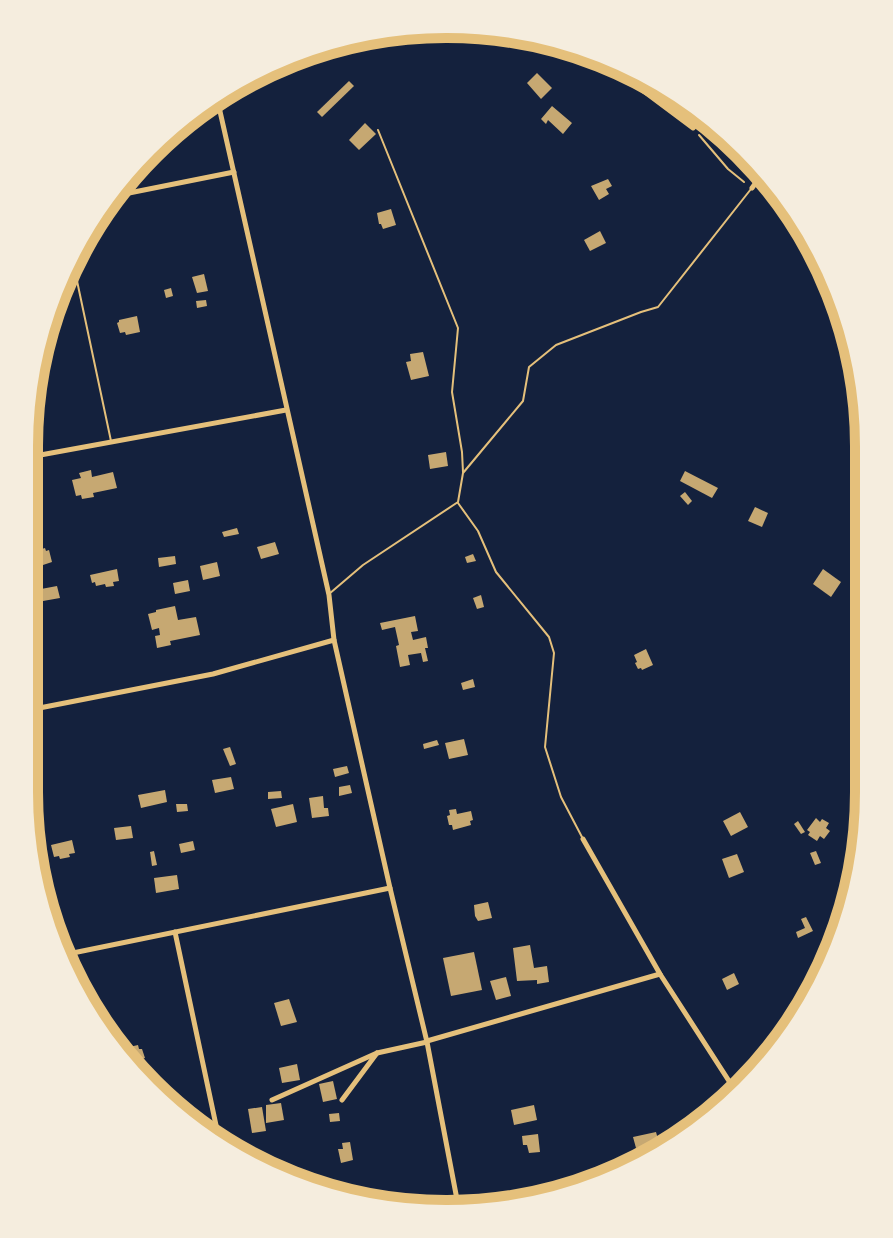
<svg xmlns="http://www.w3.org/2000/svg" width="893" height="1238" font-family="'Asap Condensed',sans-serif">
	<rect width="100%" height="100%" fill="#14213d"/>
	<g fill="#c6a872">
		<polygon points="537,73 552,88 541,99 527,83"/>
		<polygon points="349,81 354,86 322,117 317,112"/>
		<polygon points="552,106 572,123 563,134 548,120 546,124 541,119"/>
		<polygon points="365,123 376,134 359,150 349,140"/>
		<polygon points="608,179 612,186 606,189 609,194 599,200 591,186"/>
		<polygon points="391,209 396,225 383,229 381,224 379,224 377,213"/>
		<polygon points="600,231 606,243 590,251 584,240"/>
		<polygon points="204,274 208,291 197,293 192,277"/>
		<polygon points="171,288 173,296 166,298 164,290"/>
		<polygon points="206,300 207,306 197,308 196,301"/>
		<polygon points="137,316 140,332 126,335 125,332 120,333 117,323 119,322 119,320"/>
		<polygon points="423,352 429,376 411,380 406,362 411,361 410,354"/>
		<polygon points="446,452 448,466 430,469 428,455"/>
		<polygon points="91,470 92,477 113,472 117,488 93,493 94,497 82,499 81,495 76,496 72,480 81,478 79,473"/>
		<polygon points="685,471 718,488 712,498 680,481"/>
		<polygon points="685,492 692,501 688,505 680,496"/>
		<polygon points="755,507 768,513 762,527 748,521"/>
		<polygon points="237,528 239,534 224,537 222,532"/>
		<polygon points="275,542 279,554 261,559 257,547"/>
		<polygon points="45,548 46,551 49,550 52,562 43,565 42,560 35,562 32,552"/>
		<polygon points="473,554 476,561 467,563 465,557"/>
		<polygon points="175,556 176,564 159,567 158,558"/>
		<polygon points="217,562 220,576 203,580 200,566"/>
		<polygon points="117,569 119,581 113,582 114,586 106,587 105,584 96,586 95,582 92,583 90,575"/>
		<polygon points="823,569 841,582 831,597 813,584"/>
		<polygon points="188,580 190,591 175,594 173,583"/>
		<polygon points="57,586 60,598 43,601 41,589"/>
		<polygon points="481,595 484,607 477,609 473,598"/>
		<polygon points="175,606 178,620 196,617 200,635 170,641 171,645 157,648 155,636 160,635 159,628 152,630 148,614 156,612 156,610"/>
		<polygon points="415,616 418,631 411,632 413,640 426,637 428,648 425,648 428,661 423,662 421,653 408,655 410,665 400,667 396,646 399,645 395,627 382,630 380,623"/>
		<polygon points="646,649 653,665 642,670 641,668 638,669 635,663 637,662 634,655"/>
		<polygon points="473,679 475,687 463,690 461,683"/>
		<polygon points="464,739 468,755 449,759 445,743"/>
		<polygon points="437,740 439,745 424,749 423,744"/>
		<polygon points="230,747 236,764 230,766 223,749"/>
		<polygon points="347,766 349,773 335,777 333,769"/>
		<polygon points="231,777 234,789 215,793 212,780"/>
		<polygon points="350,785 352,793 339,796 339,787"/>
		<polygon points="165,790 167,802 141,808 138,795"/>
		<polygon points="281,791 282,798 268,799 268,792"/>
		<polygon points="323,796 324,808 328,808 329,816 312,818 309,798"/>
		<polygon points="176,804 187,804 188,811 177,812"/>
		<polygon points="293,804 297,822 276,827 271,809"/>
		<polygon points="456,809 457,814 471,811 473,820 470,821 471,825 453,830 452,825 449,825 447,816 450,815 449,810"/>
		<polygon points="740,812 748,827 731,836 723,821"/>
		<polygon points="816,818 820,822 822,819 829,823 826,828 830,831 824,839 820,836 817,841 808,835 810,832 807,830"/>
		<polygon points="798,821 805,832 801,834 794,824"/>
		<polygon points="131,826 133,838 116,840 114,828"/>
		<polygon points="72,840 75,853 69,854 70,857 60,859 59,856 54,857 51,845"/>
		<polygon points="193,841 195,850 181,853 179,844"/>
		<polygon points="154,851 157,865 152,866 150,852"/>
		<polygon points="816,851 821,863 815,865 810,853"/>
		<polygon points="737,854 744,872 729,878 722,859"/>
		<polygon points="177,875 179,889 156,893 154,878"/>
		<polygon points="48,878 53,903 47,904 43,879"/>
		<polygon points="488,902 492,918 478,921 475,916 474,905"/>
		<polygon points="806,917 813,931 798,938 796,932 805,928 801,919"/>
		<polygon points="530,945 534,968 547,966 549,982 537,984 537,980 517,981 513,948"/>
		<polygon points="474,952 482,990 451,996 443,958"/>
		<polygon points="734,973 739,984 727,990 722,979"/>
		<polygon points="506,977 511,996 496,1000 490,981"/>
		<polygon points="289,999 297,1022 281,1026 274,1003"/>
		<polygon points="138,1045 139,1049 142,1049 145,1058 142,1059 143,1065 131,1067 125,1048"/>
		<polygon points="297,1064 300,1080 282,1083 279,1068"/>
		<polygon points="333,1081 337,1099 323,1102 319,1084"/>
		<polygon points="281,1103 284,1120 266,1123 266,1105"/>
		<polygon points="534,1105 537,1120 514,1125 511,1110"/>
		<polygon points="262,1107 266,1131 252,1133 248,1109"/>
		<polygon points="339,1113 340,1121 330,1122 329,1114"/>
		<polygon points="656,1132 659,1143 636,1148 633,1137"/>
		<polygon points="538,1134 540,1152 529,1153 527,1145 523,1145 522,1136"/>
		<polygon points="350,1142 353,1160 341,1163 338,1149 343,1149 342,1143"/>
	</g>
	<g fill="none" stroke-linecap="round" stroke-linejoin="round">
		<polyline stroke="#e5c07b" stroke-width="2" points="699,135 728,169 744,182"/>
		<g stroke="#e5c07b" stroke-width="2">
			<polyline points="378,130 458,328 452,392 462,452 463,472"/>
			<polyline points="73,262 111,441"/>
			<polyline points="458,503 478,531 496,572 549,637 554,653 545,747 561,797 583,839"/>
			<polyline points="329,594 363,565 458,502 463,473 523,401 529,367 556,345 641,312 658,307 751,189"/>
			<polyline points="627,1171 631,1163 656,1154"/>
		</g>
		<g stroke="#e5c07b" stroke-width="5">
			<polyline points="606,63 693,128 701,119"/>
			<polyline points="217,98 329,595 334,640 390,888 427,1042 459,1210"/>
			<polyline points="752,188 763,173"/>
			<polyline points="109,197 234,172"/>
			<polyline points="24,458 286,410"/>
			<polyline points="24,711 213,674 334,640"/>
			<polyline points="583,839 660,974 738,1095"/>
			<polyline points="175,932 220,1144"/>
			<polyline points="63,955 390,888"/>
			<polyline points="427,1041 660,974"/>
			<polyline points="272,1100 377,1053 427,1042"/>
			<polyline points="342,1100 377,1053"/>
		</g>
	</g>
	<path d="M0 0H893V1238H0ZM446 38H447A408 408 0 0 1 855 446V792A408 408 0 0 1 447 1200H446A408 408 0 0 1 38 792V446A408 408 0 0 1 446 38Z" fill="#f5edde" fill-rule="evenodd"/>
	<path fill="none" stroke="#e5c07b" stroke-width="10" d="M446 38H447A408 408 0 0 1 855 446V792A408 408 0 0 1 447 1200H446A408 408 0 0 1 38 792V446A408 408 0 0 1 446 38Z"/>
</svg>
